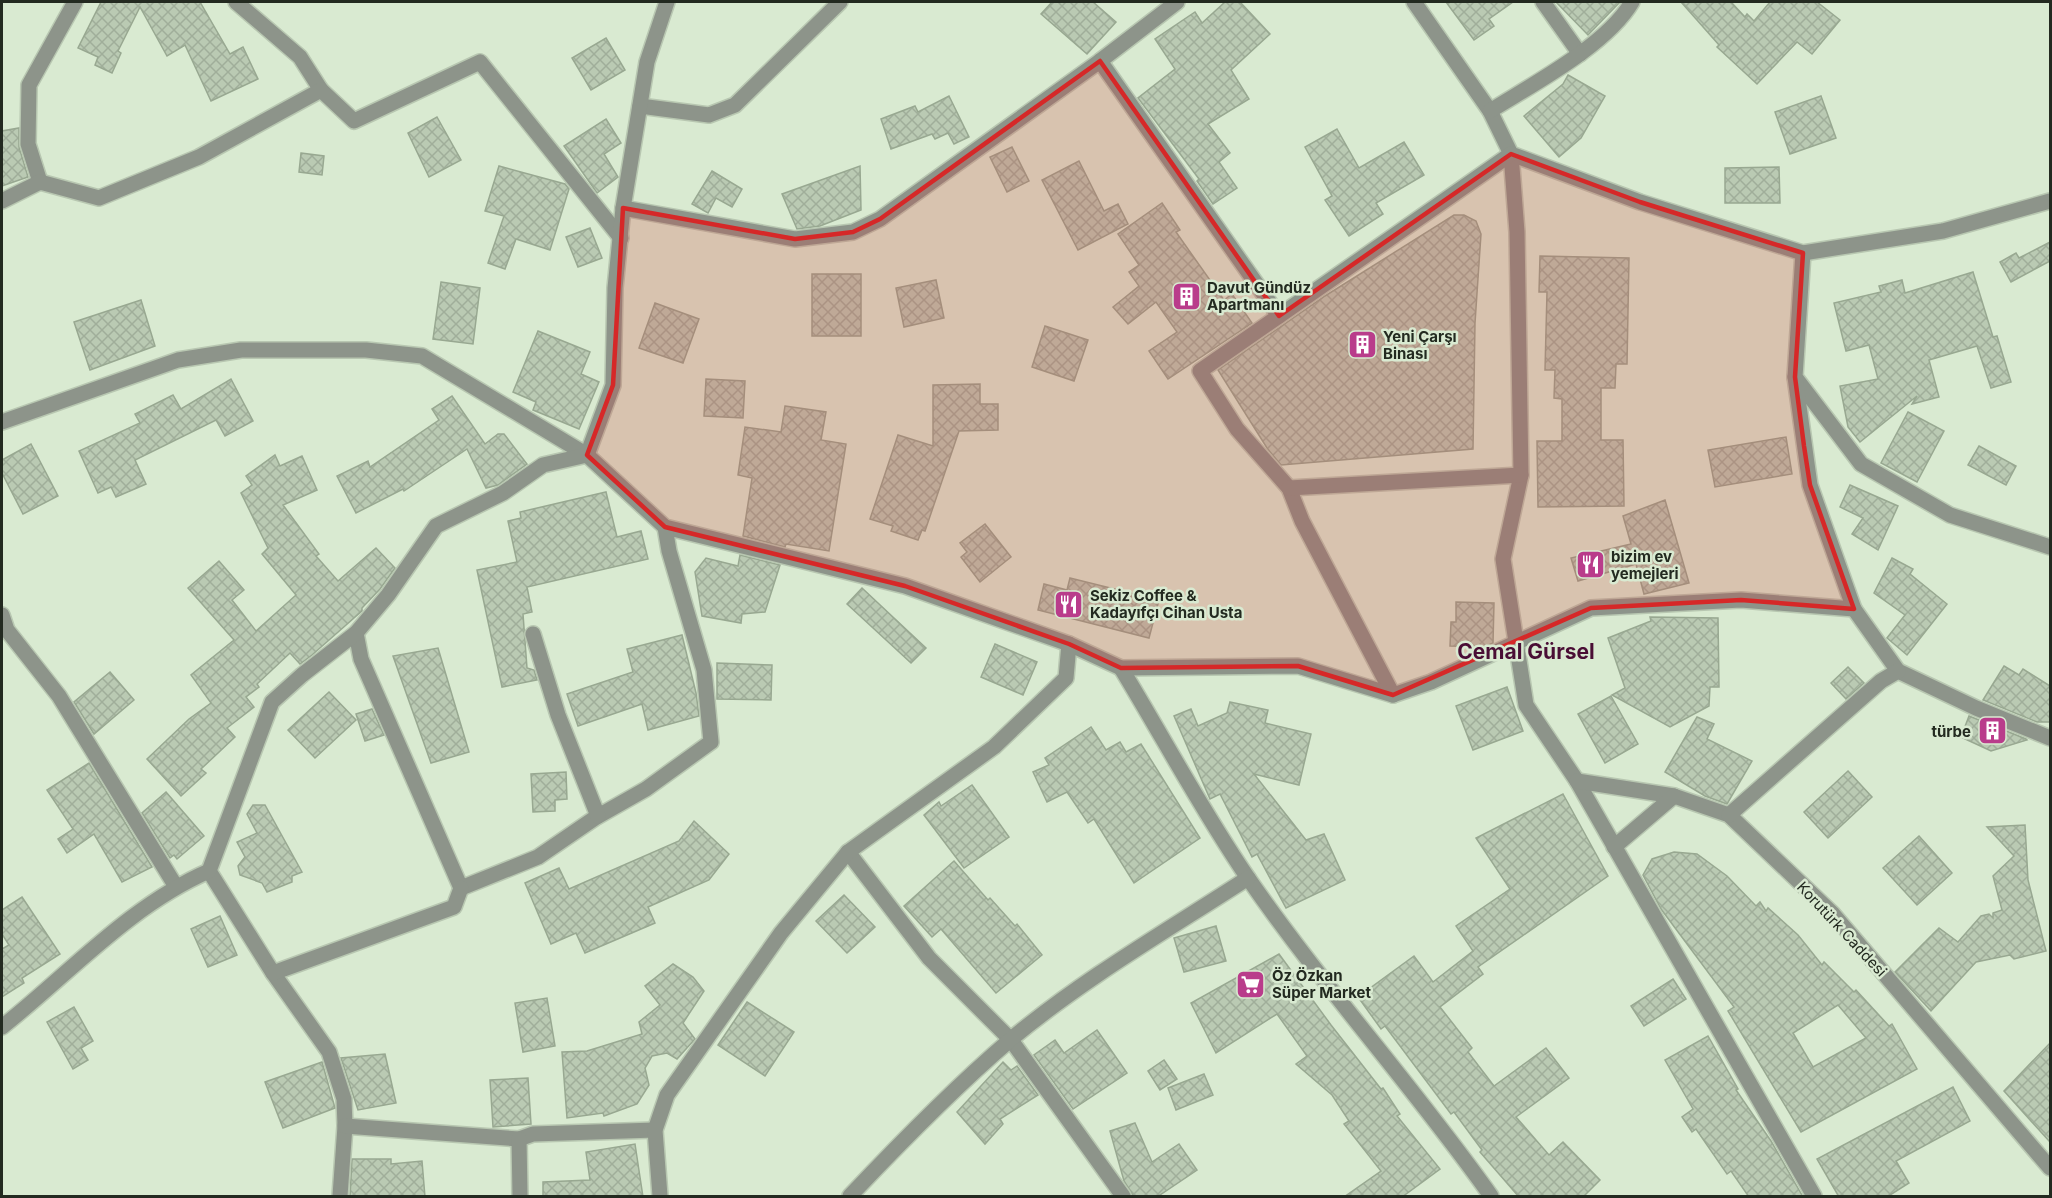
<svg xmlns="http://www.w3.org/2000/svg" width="2052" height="1198" font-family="Inter,sans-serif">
	<defs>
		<pattern id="building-cross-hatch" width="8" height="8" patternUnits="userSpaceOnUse" patternTransform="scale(1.5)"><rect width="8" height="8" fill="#bacab3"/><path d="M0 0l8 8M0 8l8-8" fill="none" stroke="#a0ae9a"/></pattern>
	</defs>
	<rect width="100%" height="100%" fill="#d9ead1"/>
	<g fill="url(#building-cross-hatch)" stroke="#98a891" stroke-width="1.5" fill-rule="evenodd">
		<polygon points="101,2 200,2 230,54 243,47 258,79 211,101 185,45 167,56 140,7 118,51 121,53 112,73 95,65 98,57 78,48"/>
		<polygon points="1052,2 1093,2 1116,22 1087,54 1041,14"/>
		<polygon points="1225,2 1240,2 1270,34 1231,70 1249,99 1208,124 1230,153 1219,162 1237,188 1213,204 1197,181 1199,179 1138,98 1175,69 1155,39 1195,12 1202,23"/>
		<polygon points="1446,2 1513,2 1489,19 1494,26 1474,40"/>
		<polygon points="1556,2 1620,2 1588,35"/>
		<polygon points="1681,2 1731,2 1745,17 1747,14 1754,21 1770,2 1817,2 1840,20 1812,54 1797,42 1757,84 1717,47 1719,45"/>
		<polygon points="606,38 625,70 591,90 572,58"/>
		<polygon points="1568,75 1605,96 1581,138 1559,157 1524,116 1563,84"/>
		<polygon points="949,96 969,137 954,144 948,133 935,139 932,134 891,149 881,119 915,106 918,112"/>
		<polygon points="1821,96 1836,138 1790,154 1775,112"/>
		<polygon points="437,117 461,160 429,177 408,133"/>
		<polygon points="606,119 621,143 604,154 618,177 597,193 564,146"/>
		<polygon points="19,128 19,147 28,177 2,186 2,131"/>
		<polygon points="1337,129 1359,168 1404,142 1424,175 1376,203 1383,214 1349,236 1325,200 1332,196 1305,147"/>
		<polygon points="1012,147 1029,181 1007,192 990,157"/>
		<polygon points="301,153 324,156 322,175 299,172"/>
		<polygon points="1079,161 1104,211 1118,204 1128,224 1078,250 1042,180"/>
		<polygon points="499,166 565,184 569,189 550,250 516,239 505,269 488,263 504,216 485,211"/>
		<polygon points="860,166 861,210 820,226 797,229 782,194"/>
		<polygon points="1779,167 1780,203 1725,203 1725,168"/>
		<polygon points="712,171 742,189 732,207 716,198 708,213 692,204"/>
		<polygon points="1162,203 1180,230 1176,232 1224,300 1232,294 1252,323 1168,379 1149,351 1177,332 1156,302 1128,324 1113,307 1139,286 1129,272 1139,265 1118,234"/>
		<polygon points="1454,215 1464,215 1476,221 1481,234 1475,323 1473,449 1281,465 1267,448 1218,370 1325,296"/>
		<polygon points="590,228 602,258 578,267 566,237"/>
		<polygon points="2050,242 2050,261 2011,282 2000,262 2016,253 2019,258"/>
		<polygon points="1540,256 1629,258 1627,364 1616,364 1615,388 1601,388 1601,440 1623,440 1624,506 1538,507 1537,441 1562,441 1562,399 1554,398 1555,370 1545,370 1547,292 1539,292"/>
		<polygon points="1973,272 1993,337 1997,336 2011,382 1991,388 1977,346 1929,360 1939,397 1912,404 1917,396 1860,442 1848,427 1840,386 1878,379 1869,345 1846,351 1834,303 1881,292 1879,286 1902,280 1905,293"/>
		<rect x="812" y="274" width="49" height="62"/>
		<polygon points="936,280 944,318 904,327 896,288"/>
		<polygon points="441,282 480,288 473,344 433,339"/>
		<polygon points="141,300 155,346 90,370 74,322"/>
		<polygon points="655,303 699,319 683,363 639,348"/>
		<polygon points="1045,326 1088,340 1074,381 1032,367"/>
		<polygon points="538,331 590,352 581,374 599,382 579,429 533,410 536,402 513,392"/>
		<polygon points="231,379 253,421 225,436 216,420 135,460 146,484 116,497 111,487 98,493 79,451 140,423 135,414 173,395 181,409"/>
		<polygon points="706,379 745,381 743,418 704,416"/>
		<polygon points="980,384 980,404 998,404 998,430 959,431 925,531 922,530 918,540 891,531 893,526 870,519 898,435 933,446 933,385"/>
		<polygon points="452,396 485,444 498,434 504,434 527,464 498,485 486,488 467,449 404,491 403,489 356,513 337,476 368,461 370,467 439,420 432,409"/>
		<polygon points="785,406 826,412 821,440 846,444 829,551 786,544 785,547 743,536 752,478 738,475 745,427 781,432"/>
		<polygon points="1908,412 1944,431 1917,482 1881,463"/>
		<polygon points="1786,437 1792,474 1715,487 1708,450"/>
		<polygon points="31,444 58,496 23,514 2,473 2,460"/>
		<polygon points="1979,446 2016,466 2006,485 1968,465"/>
		<polygon points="275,455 280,466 302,456 317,490 283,505 319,554 316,556 338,581 376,548 395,568 380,589 362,608 362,611 312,655 300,664 290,653 257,684 259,687 246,697 254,707 227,728 235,737 201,769 206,773 181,796 147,759 189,719 211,703 191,675 234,640 188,588 219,561 244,590 232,600 256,631 296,595 262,554 268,548 241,493 252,485 246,476"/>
		<polygon points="1850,485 1898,506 1878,550 1852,534 1863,518 1840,507"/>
		<polygon points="606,492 617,537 641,531 648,559 527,587 532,612 523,614 527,668 534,670 537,680 502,687 477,570 517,562 508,521 521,518 520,512"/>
		<polygon points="1665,500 1689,583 1644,594 1636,564 1578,581 1571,558 1631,544 1623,516"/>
		<polygon points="985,524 1011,557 980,582 961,557 967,552 960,543"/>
		<polygon points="740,555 780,565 765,612 742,614 741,623 702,616 695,572 706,558 738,566"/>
		<polygon points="1892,558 1913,569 1910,574 1947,604 1907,655 1887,638 1905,615 1874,593"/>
		<polygon points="1070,578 1159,600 1149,638 1038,610 1044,584 1067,590"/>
		<polygon points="862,588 926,648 911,663 847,604"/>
		<polygon points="1456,602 1494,603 1493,643 1484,647 1450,646 1451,622 1456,622"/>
		<polygon points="1650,617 1718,618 1719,687 1710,687 1709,706 1670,727 1612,695 1625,688 1608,638 1651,621"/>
		<polygon points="682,635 696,693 699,716 648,730 642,704 578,726 567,694 633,672 627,649"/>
		<polygon points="995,644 1037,662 1023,695 981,677"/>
		<polygon points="438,648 469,752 431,763 393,656"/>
		<polygon points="717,663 772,665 771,700 717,699"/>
		<polygon points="2004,666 2019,675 2023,669 2050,686 2050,722 2037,722 1983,700"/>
		<polygon points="1848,667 1864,683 1846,699 1831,683"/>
		<polygon points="110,672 134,700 94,734 74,702"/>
		<polygon points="1507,687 1523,731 1473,750 1456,706"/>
		<polygon points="329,692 356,720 315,758 288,730"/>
		<polygon points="1611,696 1638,744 1605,763 1578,714"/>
		<polygon points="1230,702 1268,710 1265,723 1311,734 1299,785 1254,774 1306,840 1324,834 1345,880 1286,908 1257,854 1252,857 1220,794 1210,799 1174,716 1191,709 1198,726 1227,713"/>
		<polygon points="372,709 384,735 365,741 356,714"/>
		<polygon points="1969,716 2026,739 2027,740 1991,751 1961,737"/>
		<polygon points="1697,717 1714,724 1707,739 1752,761 1727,804 1705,796 1665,772"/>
		<polygon points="1091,727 1106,750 1120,742 1126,752 1141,744 1200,838 1134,883 1094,819 1088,823 1067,792 1047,802 1033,772 1049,765 1045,758"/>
		<polygon points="89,763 152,867 122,882 94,834 67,853 58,839 73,829 47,790"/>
		<polygon points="1848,771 1872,797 1828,838 1804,812"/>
		<polygon points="566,772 567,799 555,800 555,811 533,812 531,774"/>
		<polygon points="972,785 1009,837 964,868 924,815 939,802 941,806"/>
		<polygon points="166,792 204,836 177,859 174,855 170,858 142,813"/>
		<polygon points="1563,794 1608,876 1478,967 1483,974 1440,1007 1472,1048 1468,1052 1494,1086 1546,1048 1569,1078 1516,1117 1549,1155 1563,1142 1600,1180 1583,1197 1519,1197 1480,1152 1482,1150 1454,1112 1451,1114 1385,1026 1381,1029 1358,997 1414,956 1433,982 1473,951 1456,926 1510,889 1476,838"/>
		<polygon points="253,805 265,805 302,872 292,876 292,882 267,892 262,883 240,875 238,866 245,857 237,842 257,833 247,814"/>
		<polygon points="694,821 729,854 709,880 648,907 655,923 585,953 576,933 551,944 525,883 559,868 569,889 679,841"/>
		<polygon points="2025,825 2028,880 2046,951 2014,959 2010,955 1976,962 1931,1011 1895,972 1939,928 1958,942 1981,916 1989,914 1993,918 1993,913 2002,910 1993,876 2014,856 1987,827"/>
		<polygon points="1919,836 1952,873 1917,905 1883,868"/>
		<path d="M1674,852L1697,854L1727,876L1756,906L1760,902L1766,911L1768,908L1798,935L1822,965L1824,962L1854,992L1856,990L1889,1026L1892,1024L1917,1069L1801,1132L1728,1011L1734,1007L1661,909L1643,875L1652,859ZM1838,1005L1866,1038L1813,1067L1793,1033Z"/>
		<polygon points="954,861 988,900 990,898 1015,926 1017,924 1042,955 996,993 941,929 932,937 904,906"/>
		<polygon points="844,895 875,927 847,953 816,921"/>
		<polygon points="22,897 60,954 22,978 24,983 2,997 2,949 9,945 2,934 2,910"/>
		<polygon points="220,916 237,955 208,967 191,929"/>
		<polygon points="1216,926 1226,961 1184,972 1174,938"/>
		<polygon points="1279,954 1331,1025 1381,1089 1383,1088 1400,1114 1397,1116 1440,1169 1402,1197 1344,1197 1381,1171 1344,1124 1349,1121 1332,1095 1296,1064 1307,1056 1277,1014 1216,1053 1191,1003"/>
		<polygon points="673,964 693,977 704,991 683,1023 695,1039 677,1059 667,1053 652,1056 645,1068 649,1085 637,1104 604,1116 603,1113 567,1118 562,1052 587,1051 642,1034 639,1022 660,1005 645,986"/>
		<polygon points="1673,979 1686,999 1644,1026 1631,1006"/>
		<polygon points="547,998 555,1046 523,1052 515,1003"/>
		<polygon points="747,1002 794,1032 765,1076 718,1045"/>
		<polygon points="74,1007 93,1041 81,1048 88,1060 73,1069 47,1022"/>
		<polygon points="1097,1030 1127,1073 1073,1109 1034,1055 1055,1040 1064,1053"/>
		<polygon points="1708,1036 1738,1089 1736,1090 1771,1141 1803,1197 1749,1197 1731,1171 1727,1174 1696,1129 1692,1132 1682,1117 1693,1109 1665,1060"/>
		<polygon points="2050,1043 2050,1142 2004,1091"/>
		<polygon points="385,1054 396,1103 358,1110 341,1058"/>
		<polygon points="1164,1060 1177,1079 1160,1090 1148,1071"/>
		<polygon points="322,1062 335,1108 283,1128 265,1082"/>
		<polygon points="1003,1062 1011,1070 1017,1066 1038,1095 1000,1119 1003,1124 985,1144 957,1112"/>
		<polygon points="1204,1074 1213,1095 1176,1110 1168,1088"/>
		<polygon points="528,1078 531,1124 493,1127 490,1080"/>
		<polygon points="1953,1087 1970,1121 1896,1161 1909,1183 1887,1197 1839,1197 1817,1159"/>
		<polygon points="1135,1123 1152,1162 1179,1144 1197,1170 1157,1197 1134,1197 1124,1181 1110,1131"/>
		<polygon points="635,1144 643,1197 543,1197 543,1182 590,1180 586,1152"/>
		<polygon points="352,1159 391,1159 391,1164 422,1161 425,1197 350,1197"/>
	</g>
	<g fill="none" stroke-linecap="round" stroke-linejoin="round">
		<defs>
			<g id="minor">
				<polyline points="236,2 300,57 321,90"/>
				<polyline points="1414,2 1490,111 1511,154 1640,202 1803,253 1943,231 2050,201"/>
				<polyline points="1543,2 1580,54"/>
				<polyline points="1100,61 1279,316 1200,371 1237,429 1289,488 1302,521 1393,695"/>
				<polyline points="640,106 709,115 735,105 840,2"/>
				<path d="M1490,111C1533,84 1607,45 1632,2"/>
				<polyline points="1511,154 1517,232 1521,475 1503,559 1526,705 1577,781 1814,1196"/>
				<polyline points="40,182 28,144 29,85 75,2"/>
				<polyline points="2,201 40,182 99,198 199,157 321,90 354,121 480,62 621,238"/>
				<polyline points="623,208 795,239 853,232 880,219 1100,61 1177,2"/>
				<polyline points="1803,253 1795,377 1861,464 1950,515 2050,547"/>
				<polyline points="1279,316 1511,154"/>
				<polyline points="1795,377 1810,485 1854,609"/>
				<polyline points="2,422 178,360 241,350 366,350 422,356 587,455 665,527 905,586 1069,644 1121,668 1298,666 1393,695 1431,682 1591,608 1741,600 1854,609 1898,671 1976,708 2050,738"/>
				<polyline points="1289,488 1521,475"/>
				<polyline points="2,615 7,630 59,696 175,885"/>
				<polyline points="356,633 361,659 461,888 538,857 595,818 646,789 711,742 704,670 669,551 665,527"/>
				<polyline points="533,634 558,715 598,816"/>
				<path d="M1121,668C1163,737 1202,811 1248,878C1324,988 1414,1087 1491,1196"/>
				<polyline points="1577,781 1674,796 1729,815 1833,914 2050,1168"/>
				<polyline points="1729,815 1881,681 1898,671"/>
				<polyline points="1614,847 1674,796"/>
				<polyline points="848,852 929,958 1011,1040 1123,1196"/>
				<polyline points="209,871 273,973 329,1052 344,1099 345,1126 340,1196"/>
				<polyline points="273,973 454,907 461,888"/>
				<path d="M2,1027C69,974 129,906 209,871L272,702L302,675L356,633L388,595L436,526L503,493L543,465L587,455L613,385L615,288L623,208L647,62L667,2"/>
				<polyline points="345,1126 519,1139 533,1134 655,1130"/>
				<polyline points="519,1139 520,1196"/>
				<polyline points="660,1196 655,1130 667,1095 781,933 848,852 994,747 1066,678 1069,644"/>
				<path d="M850,1196C901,1142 954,1088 1010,1040C1083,979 1168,930 1248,878"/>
			</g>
		</defs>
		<use href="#minor" stroke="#b8c7b1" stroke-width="18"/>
		<use href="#minor" stroke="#8d948a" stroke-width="15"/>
	</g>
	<path fill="#d62828" fill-opacity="0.2" stroke="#d62828" stroke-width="4.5" stroke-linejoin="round" d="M1100,61L1279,316L1511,154L1640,202L1803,253L1795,377L1804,446L1810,485L1854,609L1741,600L1591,608L1393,695L1298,666L1121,668L1069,644L905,586L665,527L587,455L613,385L623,208L795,239L853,232L880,219Z"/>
	<defs>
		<symbol id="building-square" viewBox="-11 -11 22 22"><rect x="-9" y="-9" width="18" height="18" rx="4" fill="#b93c8b" stroke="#d9ead1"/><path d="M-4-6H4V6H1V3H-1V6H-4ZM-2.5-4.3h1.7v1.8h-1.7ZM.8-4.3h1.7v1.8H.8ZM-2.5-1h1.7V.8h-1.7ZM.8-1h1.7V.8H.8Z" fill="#fff"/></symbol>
		<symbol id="restaurant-square" viewBox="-11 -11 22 22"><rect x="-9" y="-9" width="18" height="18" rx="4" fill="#b93c8b" stroke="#d9ead1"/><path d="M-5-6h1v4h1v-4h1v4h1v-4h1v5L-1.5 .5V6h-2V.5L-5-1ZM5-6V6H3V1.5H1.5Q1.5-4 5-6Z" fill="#fff"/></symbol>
		<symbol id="supermarket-square" viewBox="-11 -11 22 22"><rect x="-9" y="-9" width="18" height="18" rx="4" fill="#b93c8b" stroke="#d9ead1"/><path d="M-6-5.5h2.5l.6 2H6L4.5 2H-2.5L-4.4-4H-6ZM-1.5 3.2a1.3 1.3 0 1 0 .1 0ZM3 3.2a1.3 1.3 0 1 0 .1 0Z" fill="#fff"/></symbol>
	</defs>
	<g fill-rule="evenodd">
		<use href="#building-square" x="1170" y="280" width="33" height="33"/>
		<use href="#building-square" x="1346" y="328" width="33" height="33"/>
		<use href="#restaurant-square" x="1574" y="548" width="33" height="33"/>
		<use href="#restaurant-square" x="1052" y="588" width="33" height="33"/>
		<use href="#building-square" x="1976" y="714" width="33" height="33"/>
		<use href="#supermarket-square" x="1234" y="968" width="33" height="33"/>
	</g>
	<g text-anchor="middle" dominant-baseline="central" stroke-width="5" stroke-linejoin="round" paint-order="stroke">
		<g font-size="15" font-weight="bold" fill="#232a20" stroke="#d9ead1" text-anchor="start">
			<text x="1207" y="287">Davut Gündüz<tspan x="1207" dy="17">Apartmanı</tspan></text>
			<text x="1383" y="336">Yeni Çarşı<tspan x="1383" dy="17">Binası</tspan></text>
			<text x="1611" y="556">bizim ev<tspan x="1611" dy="17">yemejleri</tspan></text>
			<text x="1090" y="595">Sekiz Coffee &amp;<tspan x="1090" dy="17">Kadayıfçı Cihan Usta</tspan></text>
			<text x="1971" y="731" text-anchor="end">türbe</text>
			<text x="1272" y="975">Öz Özkan<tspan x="1272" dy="17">Süper Market</tspan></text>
		</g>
		<g font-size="15" fill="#232a20" stroke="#d9ead1">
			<text transform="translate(1842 929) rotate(47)">Korutürk Caddesi</text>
		</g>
		<g font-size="21" font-weight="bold" fill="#4a0e35" stroke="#d9ead1">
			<text x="1526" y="651">Cemal Gürsel</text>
		</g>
	</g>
	<rect width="2052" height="1198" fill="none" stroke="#232a20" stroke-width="6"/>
</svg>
